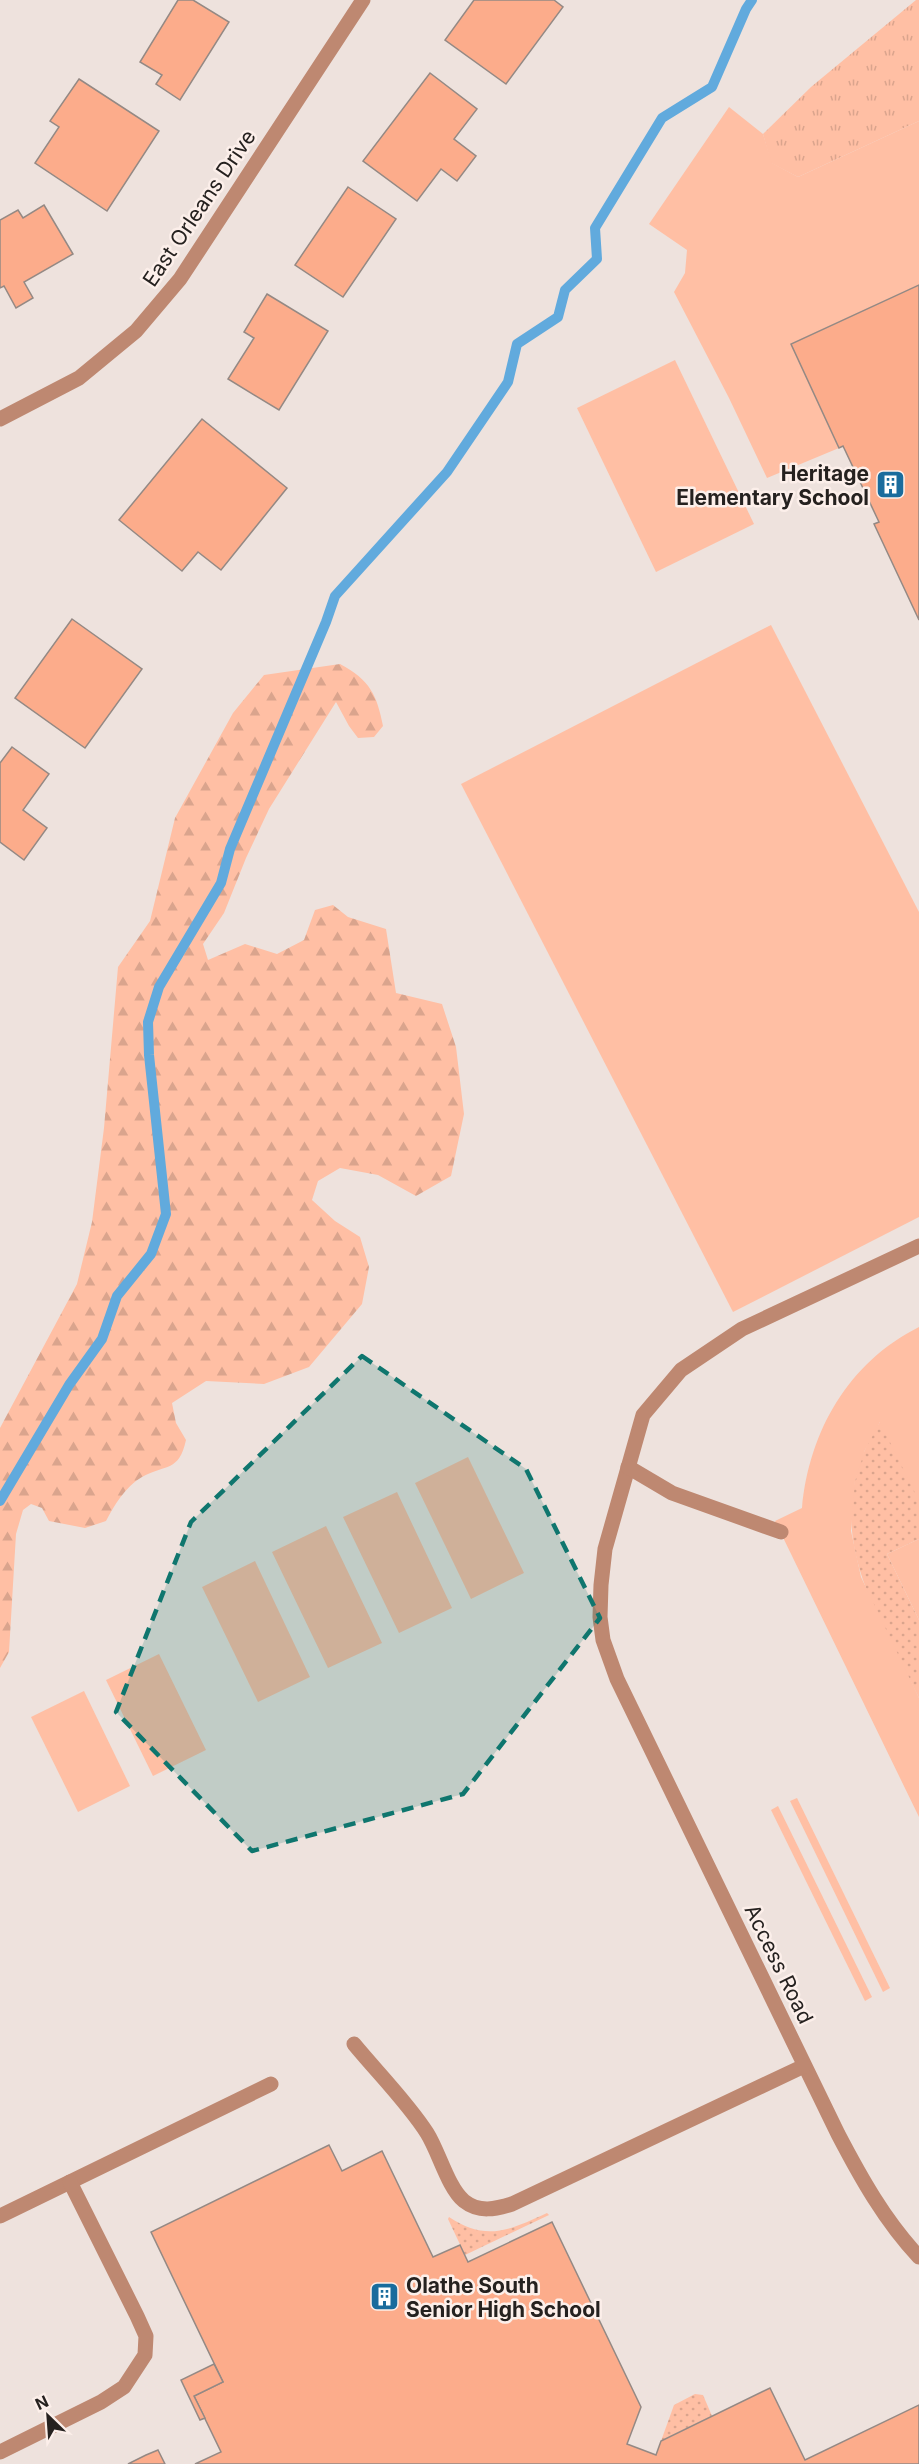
<svg xmlns="http://www.w3.org/2000/svg" width="919" height="2464" font-family="Inter,sans-serif">
	<defs>
		<pattern id="grass-dots" width="8" height="8" patternUnits="userSpaceOnUse" patternTransform="scale(1.5)"><rect width="8" height="8" fill="#ffbfa4"/><path d="M2 2h.1M6 6h.1" fill="none" stroke="#daa48d" stroke-width="1.8" stroke-linecap="round"/></pattern>
		<pattern id="forest-firs" width="22" height="20" patternUnits="userSpaceOnUse" patternTransform="scale(1.5)"><rect width="22" height="20" fill="#ffbfa4"/><path d="M5 1l3.5 6h-7zM16 11l3.5 6h-7z" fill="#daa48d"/></pattern>
		<pattern id="park-tufts" width="24" height="20" patternUnits="userSpaceOnUse" patternTransform="scale(1.5)"><rect width="24" height="20" fill="#ffbfa4"/><path d="M3 7l-1-3M5 7V3M7 7l1-3M15 17l-1-3M17 17v-4M19 17l1-3" fill="none" stroke="#daa48d"/></pattern>
	</defs>
	<rect width="100%" height="100%" fill="#eee2dd"/>
	<g fill="url(#grass-dots)">
		<path d="M919,1383V1539L887,1554L919,1620V1698C884,1626 834,1555 857,1472C862,1455 870,1436 880,1422C891,1408 907,1396 919,1383Z"/>
		<path d="M547,2213L549,2215L465,2255L448,2219L449,2217C486,2242 510,2230 547,2213Z"/>
		<polygon points="695,2394 703,2395 712,2416 661,2441 674,2405"/>
	</g>
	<path fill="url(#forest-firs)" d="M340,664C370,680 377,695 383,726L374,737L358,738L349,726L336,702L269,809L246,858L224,913L203,944L208,960L245,944L277,954L304,940L315,910L333,905L348,917L386,929L396,993L442,1004L456,1047L464,1114L451,1176L416,1196L378,1175L340,1168L318,1181L312,1200L335,1221L360,1237L369,1267L362,1304L309,1367L264,1384L206,1381L172,1403L176,1423L186,1440C179,1472 166,1464 142,1477C126,1486 114,1505 106,1521L85,1528L49,1521L42,1508L31,1504L23,1510L16,1534L9,1652L0,1668V1428L77,1284L92,1222L104,1128L118,967L150,921L175,818L233,713L264,675Z"/>
	<polygon fill="url(#park-tufts)" points="916,0 919,0 919,121 798,177 771,163 763,134 811,87"/>
	<g fill="#ffbfa4">
		<polygon points="729,107 763,134 772,163 798,177 919,121 919,285 791,344 839,448 767,478 729,398 674,292 685,273 687,250 649,224"/>
		<polygon points="675,360 754,524 656,572 577,408"/>
		<polygon points="771,625 919,912 919,1217 733,1312 461,784"/>
		<path d="M919,1327V1501L880,1422L865,1450L855,1481L851,1531L861,1577L919,1698V1817L775,1521L802,1508C809,1431 849,1362 919,1327Z"/>
		<polygon points="468,1457 524,1573 471,1599 415,1483"/>
		<polygon points="397,1492 452,1608 399,1633 343,1517"/>
		<polygon points="326,1526 382,1643 328,1668 272,1552"/>
		<polygon points="919,1539 919,1620 887,1554"/>
		<polygon points="255,1561 310,1677 258,1702 202,1587"/>
		<polygon points="159,1654 206,1750 153,1776 106,1680"/>
		<polygon points="84,1691 130,1786 78,1812 31,1717"/>
		<polygon points="797,1798 890,1988 883,1992 790,1801"/>
		<polygon points="778,1806 872,1997 865,2001 771,1810"/>
	</g>
	<g fill="none" stroke-linecap="round" stroke-linejoin="round">
		<polyline stroke="#61aadd" stroke-width="10" points="0,1501 69,1385 102,1339 117,1296 151,1254 166,1214 149,1055 148,1022 159,987 221,883 230,849 326,622 335,596 447,472 508,382 517,344 558,317 565,290 597,259 595,228 662,118 712,87 746,9 752,0"/>
	</g>
	<g fill="#fcac8b" stroke="#948984" stroke-width="1.5">
		<polygon points="178,0 193,0 229,22 180,100 156,84 162,75 140,62"/>
		<polygon points="474,0 554,0 563,7 506,84 445,40"/>
		<polygon points="430,73 477,109 454,139 476,156 457,181 441,169 417,201 363,161"/>
		<polygon points="79,79 159,131 107,211 35,163 59,127 50,121"/>
		<polygon points="348,187 396,219 343,297 295,265"/>
		<polygon points="44,205 73,254 24,282 33,298 16,308 4,286 0,288 0,220 18,210 23,218"/>
		<polygon points="919,285 919,620 874,524 879,522 843,446 839,448 791,344"/>
		<polygon points="267,294 328,331 279,410 228,379 254,338 244,332"/>
		<polygon points="202,419 287,488 221,570 198,552 182,571 119,520"/>
		<polygon points="72,619 142,669 85,748 15,698"/>
		<polygon points="12,747 49,774 23,810 47,828 24,860 0,842 0,763"/>
		<polygon points="329,2145 342,2171 382,2151 433,2257 460,2245 468,2262 552,2222 641,2407 627,2444 656,2455 661,2441 770,2388 805,2460 919,2405 919,2464 195,2464 221,2452 194,2396 223,2382 151,2232"/>
		<polygon points="214,2364 223,2382 194,2396 205,2418 200,2420 181,2380"/>
		<polygon points="158,2450 165,2464 128,2464 146,2455"/>
	</g>
	<g fill="none" stroke-linecap="round" stroke-linejoin="round">
		<g stroke="#be8871" stroke-width="15">
			<path d="M919,1246L742,1329L681,1370L643,1415L605,1549L601,1585L600,1617L603,1640L617,1679L838,2134C861,2178 885,2221 919,2257"/>
			<polyline points="628,1467 672,1493 781,1532"/>
			<path d="M354,2044C377,2072 408,2103 427,2133C439,2152 448,2188 464,2201C479,2213 496,2209 512,2204L804,2066"/>
			<polyline points="0,2216 271,2084"/>
			<polyline points="0,2452 101,2402 124,2387 145,2355 146,2336 137,2316 70,2182"/>
		</g>
		<polyline stroke="#be8871" stroke-width="15" points="0,419 79,378 136,331 180,279 363,0"/>
	</g>
	<path fill="#0f766e" fill-opacity="0.2" stroke="#0f766e" stroke-width="4.5" stroke-dasharray="12 8" stroke-linejoin="round" d="M362,1356L526,1469L600,1618L463,1794L252,1851L116,1712L191,1522Z"/>
	<defs>
		<symbol id="building-square" viewBox="-11 -11 22 22"><rect x="-9" y="-9" width="18" height="18" rx="4" fill="#1a6c9d" stroke="#fcefea"/><path d="M-4-6H4V6H1V3H-1V6H-4ZM-2.5-4.3h1.7v1.8h-1.7ZM.8-4.3h1.7v1.8H.8ZM-2.5-1h1.7V.8h-1.7ZM.8-1h1.7V.8H.8Z" fill="#fff"/></symbol>
	</defs>
	<g fill-rule="evenodd">
		<use href="#building-square" x="874" y="468" width="33" height="33"/>
		<use href="#building-square" x="368" y="2280" width="33" height="33"/>
	</g>
	<g text-anchor="middle" dominant-baseline="central" stroke-width="5" stroke-linejoin="round" paint-order="stroke">
		<g font-size="21" fill="#25211f" stroke="#fcefea">
			<text transform="translate(199 208) rotate(-56)">East Orleans Drive</text>
			<text transform="translate(779 1964) rotate(64)">Access Road</text>
		</g>
		<g font-size="21" font-weight="bold" fill="#25211f" stroke="#fcefea" text-anchor="end">
			<text x="869" y="473">Heritage<tspan x="869" dy="24">Elementary School</tspan></text>
			<text x="406" y="2285" text-anchor="start">Olathe South<tspan x="406" dy="24">Senior High School</tspan></text>
		</g>
	</g>
	<g transform="translate(48 2416) rotate(335)" stroke="#fcefea" stroke-width="4.5" paint-order="stroke">
	<path d="M0-4.5L10 22L0 15L-10 22Z" fill="#25211f"/>
	<text y="-9" font-size="16" font-weight="bold" text-anchor="middle" fill="#25211f">N</text>
	</g>
</svg>
